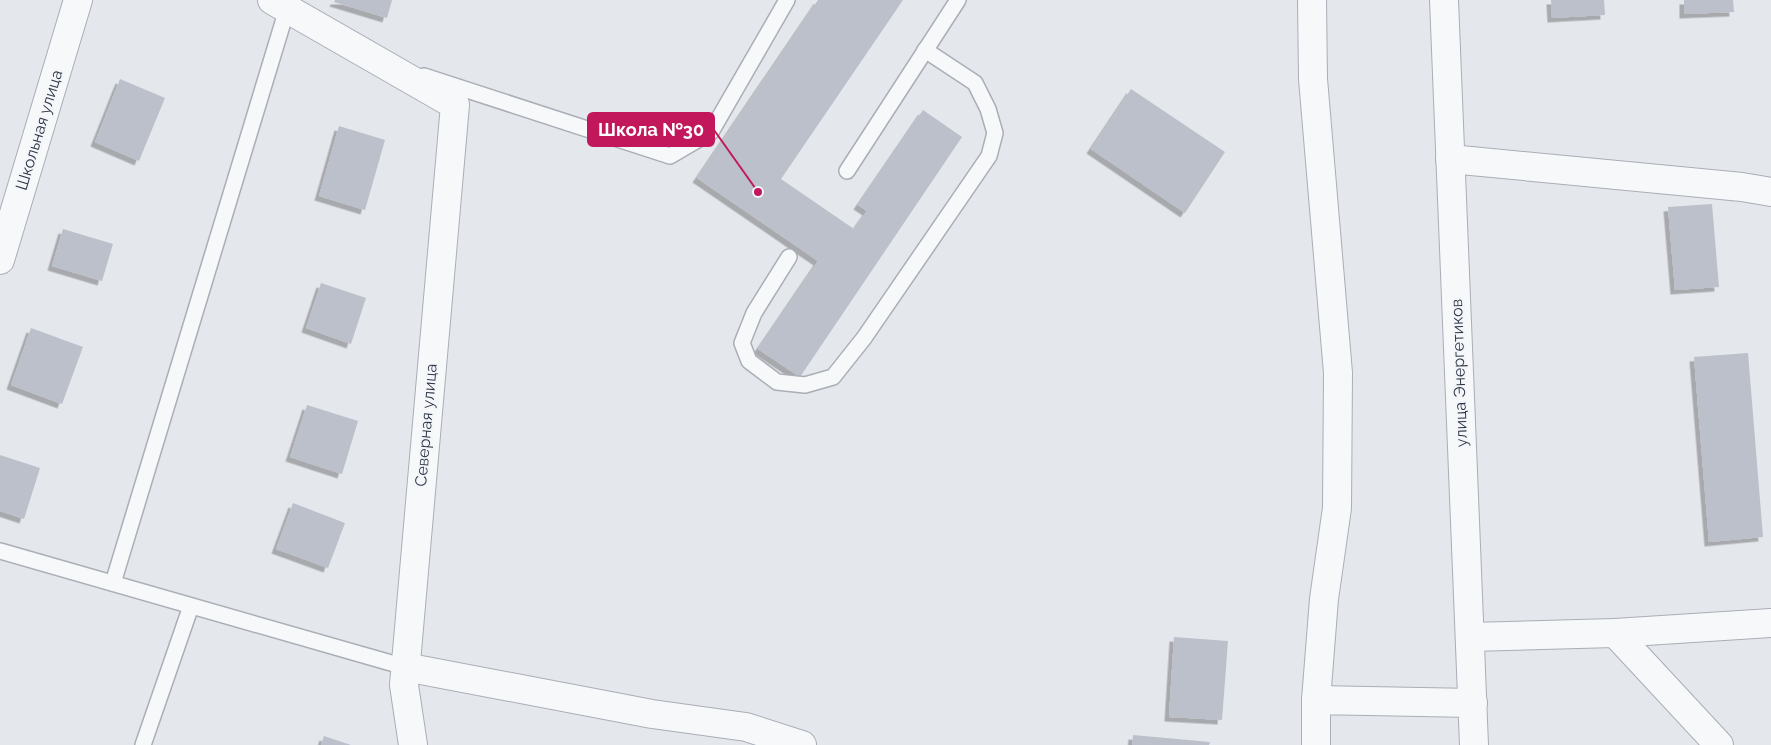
<svg xmlns="http://www.w3.org/2000/svg" width="1771" height="745" font-family="Raleway,sans-serif">
	<defs>
		<filter id="shadow"><feDropShadow dx="-4.5" dy="4.5" stdDeviation="0" flood-color="#0004"/></filter>
	</defs>
	<rect width="100%" height="100%" fill="#e4e7ec"/>
	<g fill="#bbc0ca" filter="url(#shadow)">
		<polygon points="335,0 392,0 387,18 334,2"/>
		<polygon points="818,0 903,0 781,179 854,229 867,211 858,205 923,110 962,137 800,377 758,349 818,261 697,178"/>
		<polygon points="1551,0 1604,0 1605,15 1552,18"/>
		<polygon points="1684,0 1733,0 1734,12 1684,14"/>
		<polygon points="120,79 165,98 139,161 95,142"/>
		<polygon points="1131,89 1225,152 1185,213 1091,149"/>
		<polygon points="339,126 385,140 365,210 319,196"/>
		<polygon points="1712,204 1719,287 1675,290 1668,207"/>
		<polygon points="63,229 113,244 102,281 52,266"/>
		<polygon points="321,283 366,298 351,344 306,328"/>
		<polygon points="31,328 83,347 62,404 11,385"/>
		<polygon points="1748,353 1763,537 1709,542 1694,357"/>
		<polygon points="307,405 358,421 342,474 290,457"/>
		<polygon points="0,455 40,468 24,519 0,511"/>
		<polygon points="293,503 345,523 328,568 276,549"/>
		<polygon points="1174,637 1228,641 1222,720 1169,717"/>
		<polygon points="1133,735 1210,742 1209,745 1132,745"/>
		<polygon points="324,736 351,745 321,745"/>
	</g>
	<g fill="none" stroke-linecap="round" stroke-linejoin="round">
		<defs>
			<g id="service">
				<polyline points="424,76 670,156 711,132 787,0"/>
				<polyline points="847,171 958,0"/>
				<polyline points="789,257 754,313 742,343 749,361 777,382 805,385 833,377 864,338 989,156 995,133 988,109 975,83 925,50"/>
				<polyline points="0,551 405,667"/>
				<polyline points="113,583 287,9"/>
				<polyline points="143,745 191,606"/>
			</g>
			<g id="minor">
				<polyline points="272,0 455,105 404,685 413,745"/>
				<polyline points="1312,0 1313,79 1338,373 1337,508 1324,599 1316,700"/>
				<polyline points="1450,159 1742,187 1771,192"/>
				<polyline points="0,260 78,0"/>
				<polyline points="1615,633 1719,745"/>
				<polyline points="1470,637 1615,633 1771,623"/>
				<polyline points="405,667 652,714 746,727 802,745"/>
				<polyline points="1316,745 1316,700 1473,703"/>
			</g>
			<polyline id="tertiary" points="1444,0 1474,745"/>
		</defs>
		<use href="#service" stroke="#a9aeb7" stroke-width="18"/>
		<use href="#minor" stroke="#a9aeb7" stroke-width="30"/>
		<use href="#tertiary" stroke="#a9aeb7" stroke-width="30"/>
		<use href="#service" stroke="#f7f8fa" stroke-width="15"/>
		<use href="#minor" stroke="#f7f8fa" stroke-width="28"/>
		<use href="#tertiary" stroke="#f7f8fa" stroke-width="28"/>
	</g>
	<g text-anchor="middle" dominant-baseline="central" stroke-width="4.5" stroke-linejoin="round" paint-order="stroke">
		<g font-size="16" fill="#2b3445" stroke="#f4f6f9">
			<text transform="translate(39 130) rotate(-73)">Школьная улица</text>
			<text transform="translate(1459 373) rotate(-92)">улица Энергетиков</text>
			<text transform="translate(426 425) rotate(-85)">Северная улица</text>
		</g>
	</g>
	<path fill="none" stroke="#c2185b" stroke-width="2" d="M758 192L714 130"/>
	<circle fill="#c2185b" stroke="#f4f6f9" stroke-width="2" cx="758" cy="192" r="5"/>
	<rect fill="#c2185b" stroke="#c2185b" stroke-width="2" x="588" y="113" width="126" height="33" rx="5"/>
	<g font-size="18" text-anchor="middle" font-weight="bold" fill="#fff">
		<text x="651" y="136">Школа №30</text>
	</g>
</svg>
